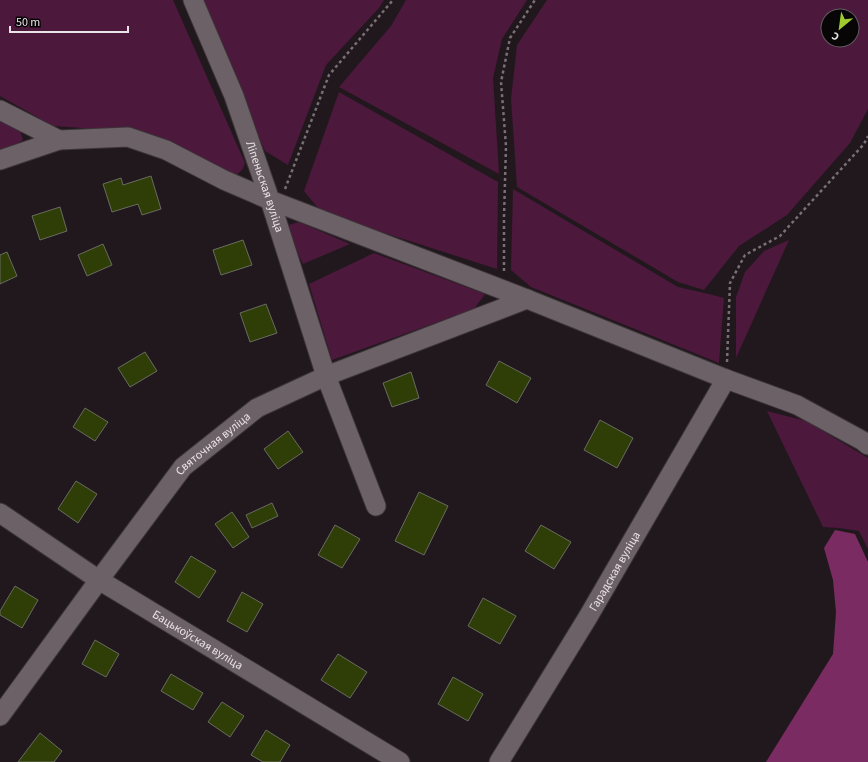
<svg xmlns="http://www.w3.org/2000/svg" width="868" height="762" font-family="'Source Sans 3',sans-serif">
	<rect width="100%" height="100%" fill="#21181d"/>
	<g fill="#4c183b" fill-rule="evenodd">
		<polygon points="0,0 173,0 245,163 242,170 235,176 127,131 53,126 0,96"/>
		<polygon points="203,0 384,0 379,8 326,65 288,165 265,151 230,72"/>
		<polygon points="406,0 527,0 502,39 493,78 499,174 339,87 391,26"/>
		<path d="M547,0H868V109L850,143L787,215L739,246L704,290L678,282L517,187L511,99L517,45ZM828,16H852V40H828Z"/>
		<polygon points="339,92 498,182 497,269 322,213 304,191"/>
		<polygon points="0,120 20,130 23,140 10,148 0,152"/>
		<polygon points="513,189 678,287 709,294 724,298 719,363 531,287 511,270"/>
		<polygon points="299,222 350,244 303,264 299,256 288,225"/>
		<polygon points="789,240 736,358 736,297 745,272 764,251"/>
		<polygon points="374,253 485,294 474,309 332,360 309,284"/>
		<polygon points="767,411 806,421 868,458 868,549 859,531 839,528 823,527"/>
	</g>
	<polygon fill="#7a2b61" points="835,530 855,534 868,562 868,762 766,762 833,654 836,612 833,580 824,548"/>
	<g fill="#2f3d07" stroke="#686c61">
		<polygon points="151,176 161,209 142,215 138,204 112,212 103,184 121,178 123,185"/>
		<polygon points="60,207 67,231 40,240 32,216"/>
		<polygon points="243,240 252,265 221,275 213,250"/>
		<polygon points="103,244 112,265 87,276 78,255"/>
		<polygon points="7,252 17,276 0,284 0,255"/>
		<polygon points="266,304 277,333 250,342 240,313"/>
		<polygon points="145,352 157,371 130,387 118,368"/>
		<polygon points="499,361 531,378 517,403 486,385"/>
		<polygon points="411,372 419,398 392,407 383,383"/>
		<polygon points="85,408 108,422 95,441 73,427"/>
		<polygon points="600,420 633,438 617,468 584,450"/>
		<polygon points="288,431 303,452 278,469 264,449"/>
		<polygon points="76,481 97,494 78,523 58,509"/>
		<polygon points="419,492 448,506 424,555 395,541"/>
		<polygon points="272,503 278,516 252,528 246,515"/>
		<polygon points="232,512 249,537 233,548 215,524"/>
		<polygon points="335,525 360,539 342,568 318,555"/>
		<polygon points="541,525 571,542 554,569 525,551"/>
		<polygon points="191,556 216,571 199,598 175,582"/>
		<polygon points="15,586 38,600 22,628 0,615 0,611"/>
		<polygon points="242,592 263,604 247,632 227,621"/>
		<polygon points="483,598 516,616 500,644 468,626"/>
		<polygon points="95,640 119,654 106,677 82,664"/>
		<polygon points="338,654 367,672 350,698 321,680"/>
		<polygon points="171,674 203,693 193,710 161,691"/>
		<polygon points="453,677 483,694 468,721 438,704"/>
		<polygon points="222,702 244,716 230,737 208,722"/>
		<polygon points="266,730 290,745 280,762 263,762 251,755"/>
		<polygon points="40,733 62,751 54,762 18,762"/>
	</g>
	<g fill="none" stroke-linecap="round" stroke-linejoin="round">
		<defs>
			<g id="minor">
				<path id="s1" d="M193,0L234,96L270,200L326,376L376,506"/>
				<polyline points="0,110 59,140 128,137 166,150 224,180 270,200 527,299 726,379 797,405 863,441 868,445"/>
				<polyline points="0,160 59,140"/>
				<path id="s2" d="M0,513L99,580L400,762"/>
				<path id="s3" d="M0,716L99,580L183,467L257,408L326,376L527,299"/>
				<path id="s4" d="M499,762L588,617L726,379"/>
			</g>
		</defs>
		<use href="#minor" stroke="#3b3538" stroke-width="21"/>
		<g stroke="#787075" stroke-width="2.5" stroke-dasharray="3 3" stroke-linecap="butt">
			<polyline points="285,189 329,75 393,0"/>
			<polyline points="504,271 504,217 506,146 501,82 510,38 535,0"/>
			<polyline points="727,362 730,283 745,255 780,236 864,144 868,136"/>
		</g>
		<use href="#minor" stroke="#6d6168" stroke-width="19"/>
	</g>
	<g text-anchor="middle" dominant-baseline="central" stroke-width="3" stroke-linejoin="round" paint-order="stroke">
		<g font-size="12" fill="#eae3e7" stroke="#080507">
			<text stroke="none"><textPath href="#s1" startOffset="200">Ліпеньская вуліца</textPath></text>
			<text stroke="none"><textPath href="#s3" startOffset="347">Святочная вуліца</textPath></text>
			<text stroke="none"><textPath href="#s4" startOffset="223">Гарадская вуліца</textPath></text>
			<text stroke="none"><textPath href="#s2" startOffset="235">Бацькоўская вуліца</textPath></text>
		</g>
	</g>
	<g transform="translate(840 28) rotate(209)"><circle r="19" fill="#080507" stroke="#625e61"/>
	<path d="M0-3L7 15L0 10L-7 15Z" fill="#9fca2d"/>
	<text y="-6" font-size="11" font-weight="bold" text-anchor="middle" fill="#eae3e7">С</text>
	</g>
	<path d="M10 26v6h118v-6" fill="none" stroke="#eae3e7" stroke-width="2"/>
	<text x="16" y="26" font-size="12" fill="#eae3e7" stroke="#080507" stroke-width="3" paint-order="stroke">50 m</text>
</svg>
